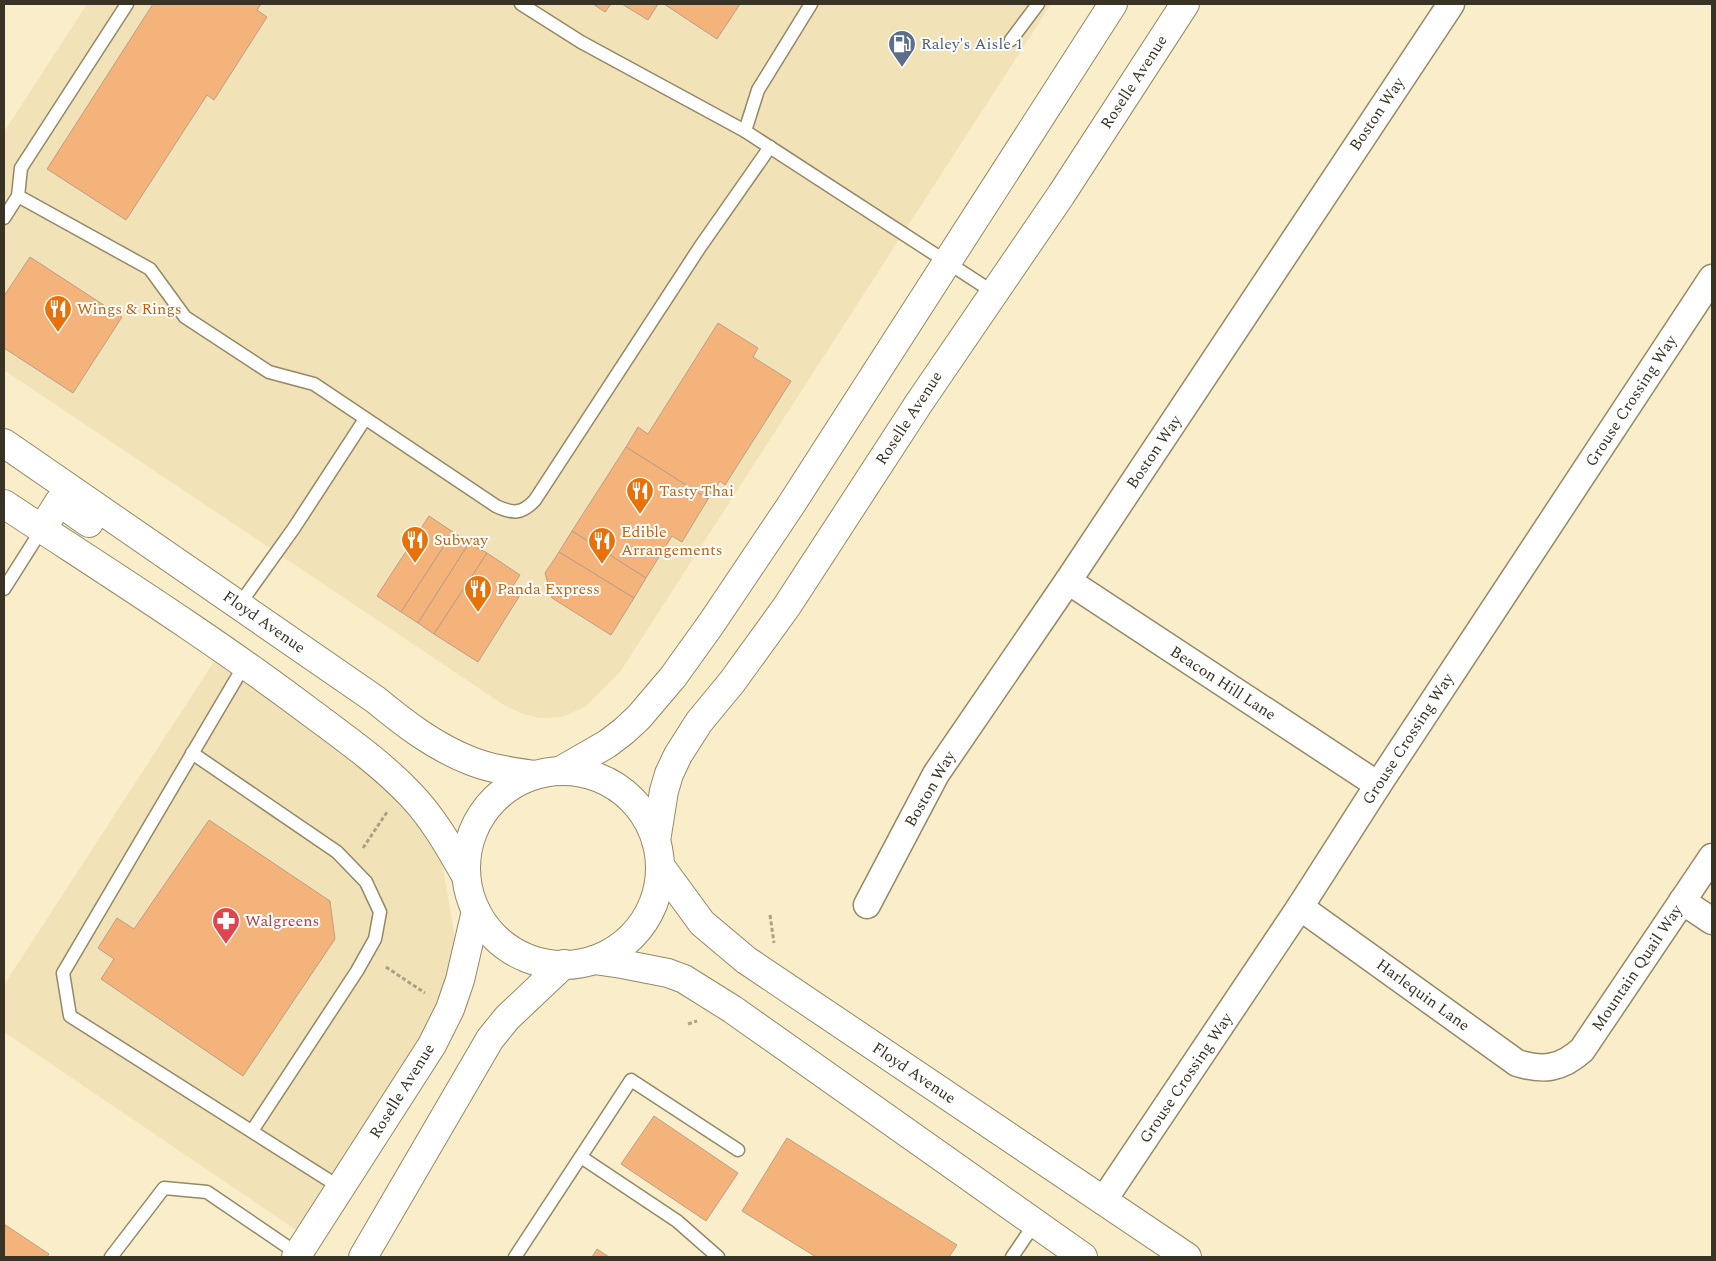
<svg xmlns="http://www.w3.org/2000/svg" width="1716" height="1261" font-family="Spectral,serif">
	<rect width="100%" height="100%" fill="#faedc9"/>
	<g fill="#f1e2b7">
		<polygon points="87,4 1051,4 620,672 585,707 561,717 540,718 523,714 504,705 4,370 4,132"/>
		<polygon points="217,657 379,781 440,851 457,950 432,1027 302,1234 4,1032 4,985"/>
	</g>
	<g fill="#f4b37a" stroke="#bd9f86">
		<polygon points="153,4 261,4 257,10 267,17 214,100 207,95 126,220 47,169"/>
		<polygon points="593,4 611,4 605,12"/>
		<polygon points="622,4 658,4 648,20"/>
		<polygon points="664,4 740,4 717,39"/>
		<polygon points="30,257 122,317 73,393 4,348 4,296"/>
		<polygon points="718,323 758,348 753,357 791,381 725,485 720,481 708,499 626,447 638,427 648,434"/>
		<polygon points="626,447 708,499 682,542 672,536 646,578 572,531"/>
		<polygon points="429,516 453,532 401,612 377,596"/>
		<polygon points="572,531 646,578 634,598 559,552"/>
		<polygon points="453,532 469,543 418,623 401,612"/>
		<polygon points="469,543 487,553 434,634 418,623"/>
		<polygon points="559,552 634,598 611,635 552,598 545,573"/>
		<polygon points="487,553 520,575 513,586 522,592 478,662 434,634"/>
		<polygon points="209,820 330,901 335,939 243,1076 101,979 114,959 98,948 117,918 134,929"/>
		<polygon points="654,1116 738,1173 706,1221 621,1164"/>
		<polygon points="787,1138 957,1245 949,1257 816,1257 742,1211"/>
		<polygon points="4,1224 49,1254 47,1257 4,1257"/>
		<polygon points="597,1249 609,1257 592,1257"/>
	</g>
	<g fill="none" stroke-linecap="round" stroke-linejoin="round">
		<defs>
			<g id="lane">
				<polyline points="521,4 581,42 745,131 993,292"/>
				<polyline points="1011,40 1038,4"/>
				<polyline points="745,131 758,90 811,4"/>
				<path d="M18,196L150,269L185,317L269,372L314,384L496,506C513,514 522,514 535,500L700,247L770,147"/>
				<polyline points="4,218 18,196 21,168 127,4"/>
				<polyline points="4,589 42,529"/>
				<polyline points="239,605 294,528 365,419"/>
				<polyline points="245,664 63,973 70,1016 341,1188"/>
				<polyline points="192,753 337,852 366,882 380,912 375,939 357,971 252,1131"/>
				<polyline points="581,1157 677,1221 718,1257"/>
				<polyline points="111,1257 164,1188 207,1192 298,1254"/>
				<polyline points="515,1257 631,1080 738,1150"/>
				<polyline points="1012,1257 1035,1223"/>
			</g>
			<g id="street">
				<polyline points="1068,581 1378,785"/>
				<polyline points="1682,901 1712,921"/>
				<polyline points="867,905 936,774 1068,581 1451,4"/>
				<path d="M1300,907L1517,1063C1543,1071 1561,1069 1582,1050L1712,857"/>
				<polyline points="1103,1201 1300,907 1378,785 1712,278"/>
			</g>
			<g id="secondary">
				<path d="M4,443L376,700C405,724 435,747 471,761C491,769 514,772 535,775"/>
				<path d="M4,504C104,570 206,634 302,706C338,733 380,762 411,795C434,819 450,848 466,876"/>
				<polyline points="42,529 59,502 89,523"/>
				<polyline points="560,771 607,744 624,731 639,717 673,677 711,624 789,508 1113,4"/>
				<circle cx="563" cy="868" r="97"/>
				<polyline points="656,841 664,791 669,774 678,755 699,722 732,682 787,606 919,403 1061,195 1185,4"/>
				<polyline points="661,867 702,923 746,960 1187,1257"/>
				<polyline points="594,960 622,964 668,973 684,979 732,1009 1083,1257"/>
				<polyline points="296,1257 432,1045 450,1009 460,980 476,911"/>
				<polyline points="363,1257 490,1039 507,1018 564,964"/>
			</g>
		</defs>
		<use href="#lane" stroke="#948866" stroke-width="15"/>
		<use href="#street" stroke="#948866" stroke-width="29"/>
		<use href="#secondary" stroke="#948866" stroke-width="30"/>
		<g stroke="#aba186" stroke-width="3" stroke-dasharray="4 2.5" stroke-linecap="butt">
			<polyline points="363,848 387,812"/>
			<polyline points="770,915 774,943"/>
			<polyline points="386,967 425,993"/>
			<polyline points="688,1024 697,1021"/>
		</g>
		<use href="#lane" stroke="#fff" stroke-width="12"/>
		<use href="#street" stroke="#fff" stroke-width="26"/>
		<use href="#secondary" stroke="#fff" stroke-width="28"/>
	</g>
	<defs>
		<symbol id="fuel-pin" viewBox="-11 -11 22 30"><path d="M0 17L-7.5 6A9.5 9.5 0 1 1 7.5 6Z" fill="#5c6f8a" stroke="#fff"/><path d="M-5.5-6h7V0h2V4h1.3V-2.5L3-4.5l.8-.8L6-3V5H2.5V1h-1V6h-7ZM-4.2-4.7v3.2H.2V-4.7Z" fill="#fff"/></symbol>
		<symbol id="restaurant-pin" viewBox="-11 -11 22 30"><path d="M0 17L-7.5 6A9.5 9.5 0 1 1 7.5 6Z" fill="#e8710a" stroke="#fff"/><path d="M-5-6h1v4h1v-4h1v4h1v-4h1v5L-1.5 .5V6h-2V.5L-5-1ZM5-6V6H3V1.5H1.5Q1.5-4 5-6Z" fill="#fff"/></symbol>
		<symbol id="pharmacy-pin" viewBox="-11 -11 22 30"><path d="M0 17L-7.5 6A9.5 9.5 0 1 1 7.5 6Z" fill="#e0444e" stroke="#fff"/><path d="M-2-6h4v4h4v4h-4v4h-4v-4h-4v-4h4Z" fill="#fff"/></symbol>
	</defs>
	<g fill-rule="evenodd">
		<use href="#fuel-pin" x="886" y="28" width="32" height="43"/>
		<use href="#restaurant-pin" x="42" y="293" width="32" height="43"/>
		<use href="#restaurant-pin" x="624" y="475" width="32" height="43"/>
		<use href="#restaurant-pin" x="399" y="524" width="32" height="43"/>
		<use href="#restaurant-pin" x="586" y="525" width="32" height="43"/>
		<use href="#restaurant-pin" x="462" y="573" width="32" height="43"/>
		<use href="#pharmacy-pin" x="210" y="905" width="32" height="43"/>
	</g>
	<g text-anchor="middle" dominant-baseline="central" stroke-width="4" stroke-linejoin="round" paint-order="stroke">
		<g font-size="16" fill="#4e5e75" stroke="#fff" text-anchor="start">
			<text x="921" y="44">Raley's Aisle 1</text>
		</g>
		<g font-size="16" fill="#383325" stroke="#fff">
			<text transform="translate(1134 82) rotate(-57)">Roselle Avenue</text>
			<text transform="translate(1377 114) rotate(-56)">Boston Way</text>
			<text transform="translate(1631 401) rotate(-57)">Grouse Crossing Way</text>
			<text transform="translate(909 418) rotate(-57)">Roselle Avenue</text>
			<text transform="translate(1154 452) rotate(-56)">Boston Way</text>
			<text transform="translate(264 622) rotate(35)">Floyd Avenue</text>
			<text transform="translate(1223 683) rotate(33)">Beacon Hill Lane</text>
			<text transform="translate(1408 739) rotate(-57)">Grouse Crossing Way</text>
			<text transform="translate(930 789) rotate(-60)">Boston Way</text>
			<text transform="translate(1637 968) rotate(-56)">Mountain Quail Way</text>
			<text transform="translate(1423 995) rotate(36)">Harlequin Lane</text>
			<text transform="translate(914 1073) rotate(34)">Floyd Avenue</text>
			<text transform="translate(1186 1078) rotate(-56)">Grouse Crossing Way</text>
			<text transform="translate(402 1091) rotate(-58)">Roselle Avenue</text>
		</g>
		<g font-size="16" fill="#c56008" stroke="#fff" text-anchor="start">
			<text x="77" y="309">Wings &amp; Rings</text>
			<text x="659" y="491">Tasty Thai</text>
			<text x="621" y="532">Edible<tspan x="621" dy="18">Arrangements</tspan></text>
			<text x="434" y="540">Subway</text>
			<text x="497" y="589">Panda Express</text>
		</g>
		<g font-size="16" fill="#be3a42" stroke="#fff" text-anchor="start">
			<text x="245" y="921">Walgreens</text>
		</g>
	</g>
	<rect width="1716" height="1261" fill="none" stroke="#383325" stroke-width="10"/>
</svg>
